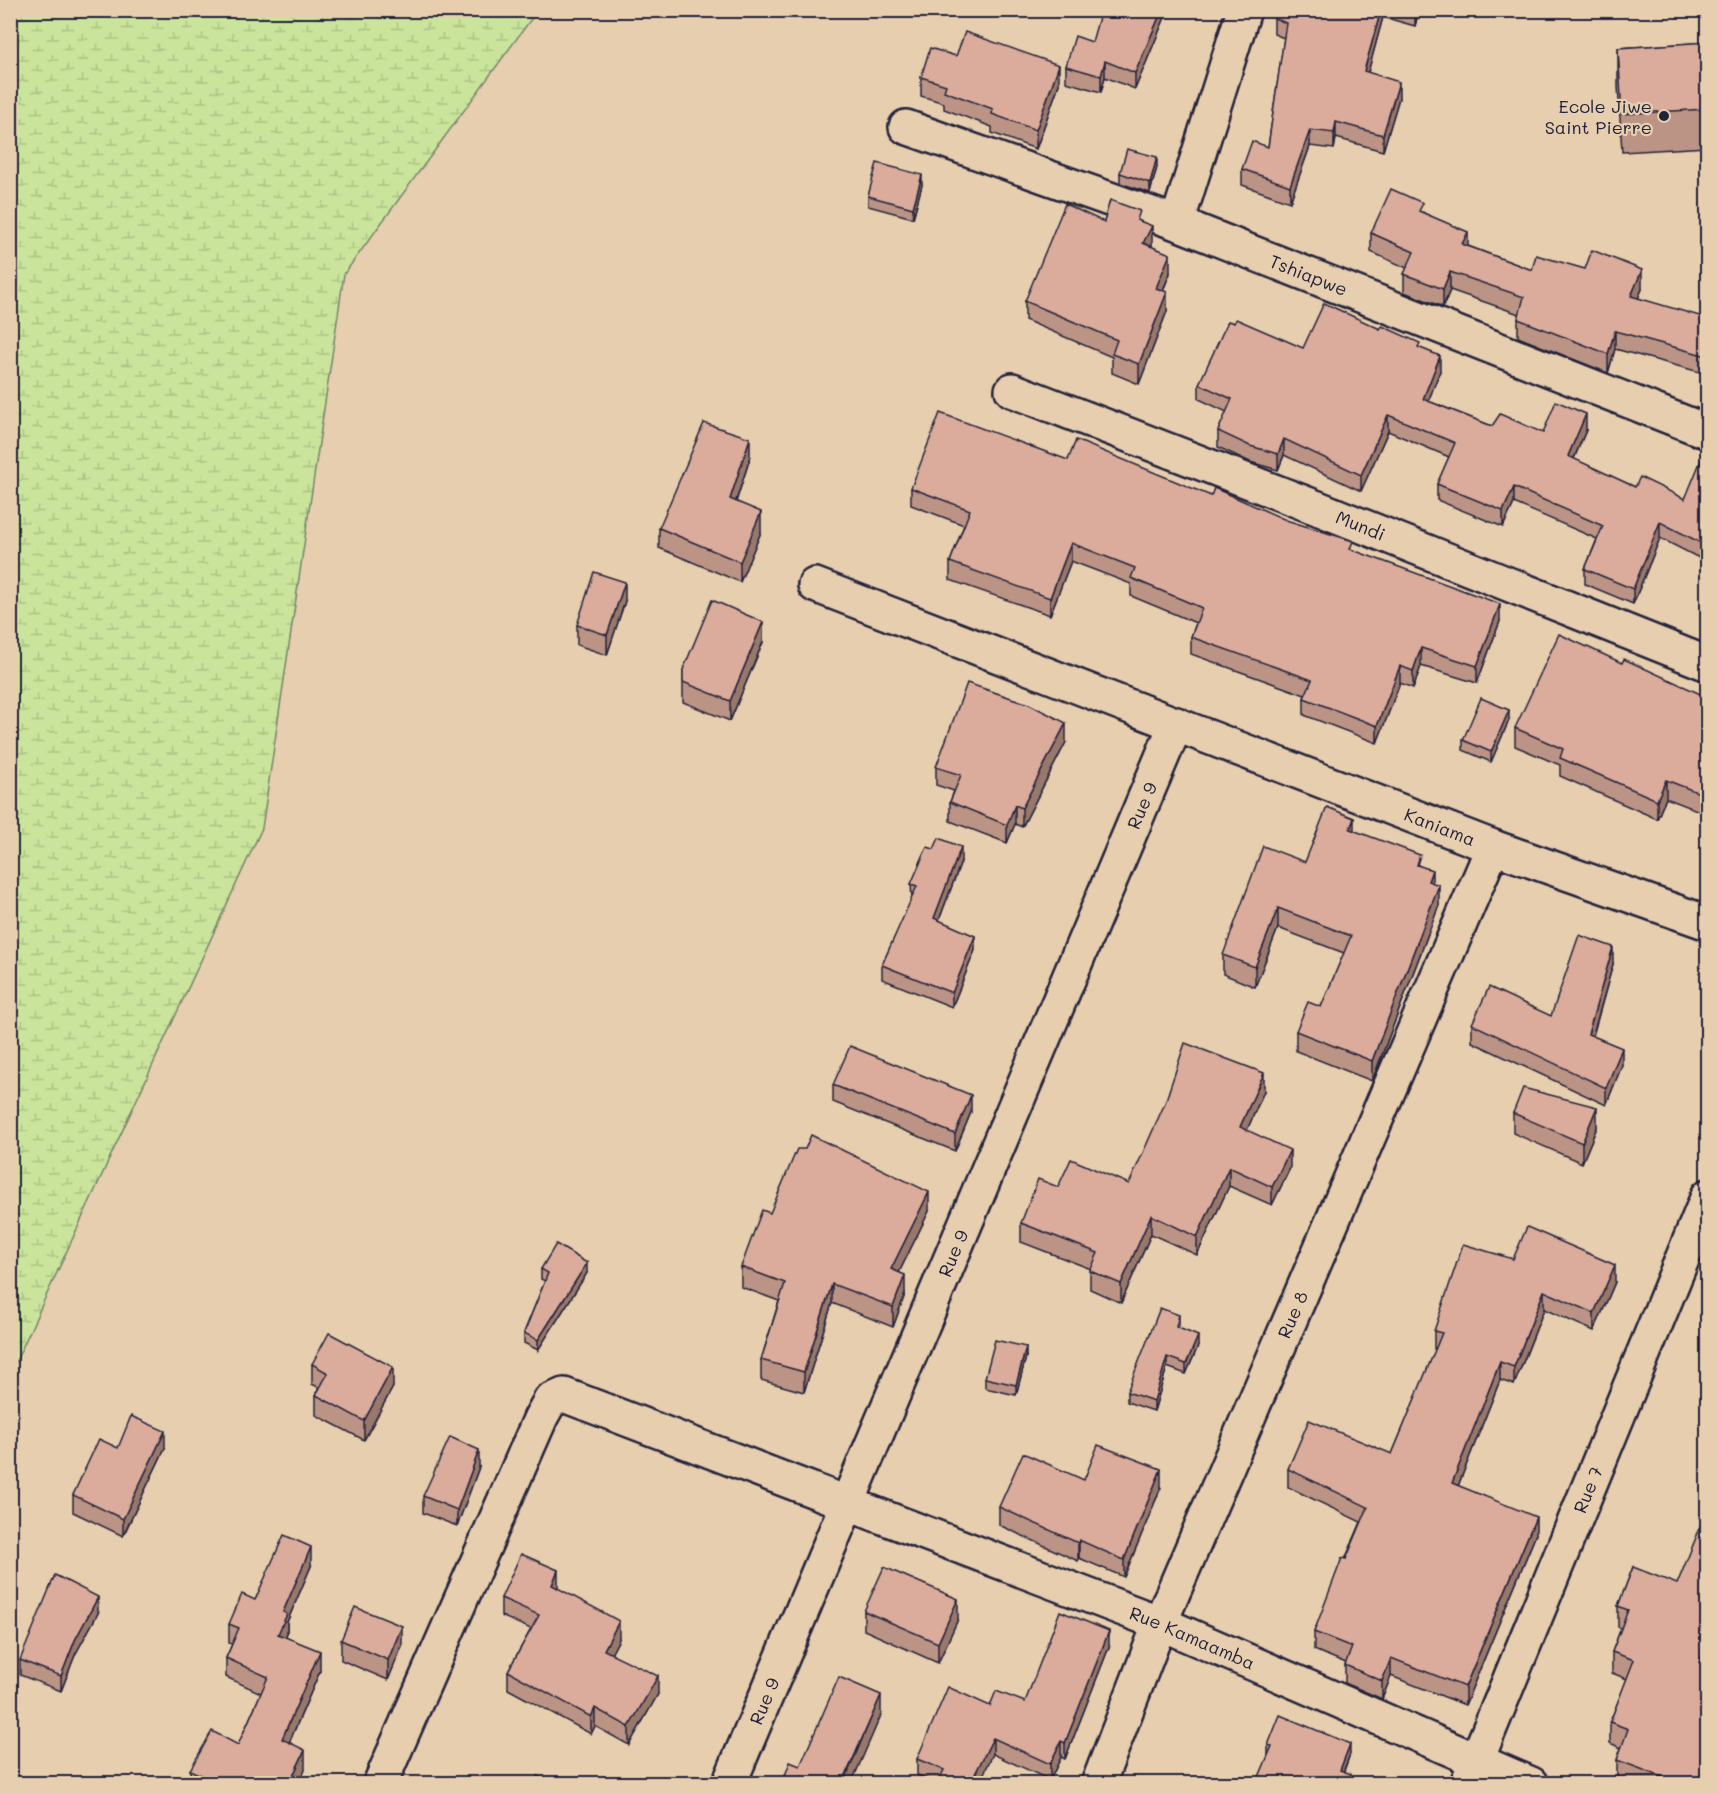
<svg xmlns="http://www.w3.org/2000/svg" width="1718" height="1794" font-family="Mali,sans-serif">
	<defs>
		<pattern id="wetland-marsh" width="20" height="14" patternUnits="userSpaceOnUse" patternTransform="scale(1.5)"><rect width="20" height="14" fill="#cae49b"/><path d="M1 5h8M5 5V1M11 12h8M15 12V8" fill="none" stroke="#adc386"/></pattern>
	</defs>
	<rect width="100%" height="100%" fill="#e7ceaf"/>
	<filter id="ink" filterUnits="userSpaceOnUse"><feTurbulence type="fractalNoise" baseFrequency=".0167" numOctaves="2"/><feDisplacementMap in="SourceGraphic" scale="12" xChannelSelector="R" yChannelSelector="G"/><feConvolveMatrix kernelMatrix="1 2 1 2 8 2 1 2 1" color-interpolation-filters="sRGB"/></filter>
	<g filter="url(#ink)">
		<polygon fill="url(#wetland-marsh)" stroke="#76836b" stroke-width="1.5" points="11,10 537,11 344,274 262,828 11,1372"/>
		<g fill="none" stroke-linecap="round" stroke-linejoin="round">
			<defs>
				<g id="minor">
					<path id="s1" d="M906,127L1177,223L1708,432"/>
					<polyline points="1177,223 1244,10"/>
					<path id="s2" d="M1012,390L1320,509L1708,664"/>
					<path id="s3" d="M815,585L1493,847L1708,923"/>
					<path id="s4" d="M380,1784L541,1417L550,1401L564,1395L1160,1623L1531,1784"/>
					<path id="s5" d="M729,1784L1176,724"/>
					<path id="s6" d="M1098,1784L1160,1623L1493,847"/>
					<path id="s7" d="M1467,1784L1708,1196"/>
				</g>
			</defs>
			<use href="#minor" stroke="#22223b" stroke-width="38"/>
			<use href="#minor" stroke="#e7ceaf" stroke-width="33"/>
		</g>
		<g fill="#bc9485" stroke="#22223b" stroke-width="1.5">
			<polygon points="1168,10 1135,89 1105,77 1101,92 1066,82 1066,66"/>
			<polygon points="1277,10 1419,10 1415,26 1383,17 1368,72 1399,98 1383,151 1336,138 1334,149 1310,146 1290,202 1242,185 1242,169 1268,147 1284,38 1274,34 1274,18"/>
			<polygon points="1707,42 1707,147 1622,152 1618,86 1618,48"/>
			<polygon points="956,56 1059,84 1036,149 992,133 992,127 944,109 944,103 921,96 921,77"/>
			<polygon points="1157,167 1150,193 1120,183 1120,173"/>
			<polygon points="922,185 913,218 868,206 868,196"/>
			<polygon points="1423,212 1468,246 1532,270 1642,289 1638,298 1707,326 1707,374 1615,349 1608,373 1518,337 1518,319 1519,314 1450,290 1443,307 1404,292 1404,274 1407,268 1371,252 1371,233"/>
			<polygon points="1140,221 1152,245 1151,246 1170,273 1163,291 1167,311 1139,384 1112,373 1112,357 1025,320 1025,301 1104,222"/>
			<polygon points="1303,348 1420,348 1440,371 1428,401 1492,426 1543,433 1586,430 1574,459 1635,487 1685,499 1707,462 1707,562 1660,538 1633,604 1585,584 1585,569 1597,539 1514,503 1503,527 1437,500 1437,484 1449,457 1388,431 1361,491 1284,455 1278,470 1250,462 1218,447 1218,431 1227,412 1199,399 1199,384"/>
			<polygon points="750,458 736,502 761,532 740,582 659,548 659,528"/>
			<polygon points="1068,460 1211,496 1353,550 1500,621 1477,683 1421,666 1413,688 1400,683 1377,743 1304,715 1304,698 1305,695 1191,654 1191,637 1196,623 1131,596 1131,584 1071,561 1050,615 950,580 950,562 964,525 911,505 911,488"/>
			<polygon points="625,601 607,655 577,645 577,625"/>
			<polygon points="763,642 730,721 683,702 683,670"/>
			<polygon points="1622,663 1707,697 1707,814 1666,798 1657,819 1560,776 1560,765 1515,746 1515,728"/>
			<polygon points="1509,720 1491,762 1463,750 1463,740"/>
			<polygon points="1066,742 1022,827 1015,824 1007,843 950,821 950,802 954,791 936,785 936,767"/>
			<polygon points="1354,831 1420,866 1432,882 1439,905 1372,1081 1296,1051 1296,1031 1321,1007 1344,953 1278,928 1255,987 1223,974 1223,955 1305,862"/>
			<polygon points="961,862 939,920 975,950 952,1007 882,979 882,965 912,899 911,884"/>
			<polygon points="1613,964 1593,1036 1622,1065 1606,1105 1472,1042 1472,1024 1551,1016"/>
			<polygon points="833,1085 971,1112 955,1151 833,1102"/>
			<polygon points="1264,1091 1247,1130 1290,1168 1272,1205 1229,1186 1197,1255 1151,1234 1121,1303 1090,1289 1090,1271 1091,1269 1021,1242 1021,1223 1058,1187 1129,1184"/>
			<polygon points="1513,1113 1597,1127 1582,1163 1513,1133"/>
			<polygon points="929,1211 899,1272 905,1294 893,1327 832,1303 804,1392 761,1380 761,1360 779,1301 741,1287 741,1267 770,1213"/>
			<polygon points="1513,1259 1615,1282 1594,1331 1544,1309 1514,1385 1500,1380 1458,1486 1536,1534 1465,1705 1391,1676 1382,1699 1345,1683 1345,1665 1346,1663 1314,1650 1314,1632 1361,1522 1288,1487 1288,1469 1392,1454 1436,1349 1434,1349 1434,1331"/>
			<polygon points="541,1269 587,1273 538,1350 524,1343 524,1333 545,1281 541,1279"/>
			<polygon points="1179,1325 1178,1328 1198,1346 1186,1374 1167,1367 1154,1411 1127,1402 1127,1392"/>
			<polygon points="1026,1357 1016,1395 985,1388 985,1378"/>
			<polygon points="312,1364 393,1387 364,1440 316,1415 316,1395 320,1388 312,1384"/>
			<polygon points="118,1448 165,1448 123,1536 73,1512 73,1495"/>
			<polygon points="479,1467 457,1526 423,1513 423,1496"/>
			<polygon points="1084,1480 1161,1487 1124,1577 1079,1558 1078,1561 999,1525 999,1507"/>
			<polygon points="311,1566 287,1622 287,1633 285,1637 320,1671 289,1743 305,1769 299,1784 190,1784 190,1770 238,1745 261,1693 226,1677 226,1658 232,1644 229,1643 229,1624 255,1600"/>
			<polygon points="1633,1567 1707,1784 1625,1784 1617,1780 1617,1760 1621,1748 1610,1743 1610,1722 1627,1679 1612,1673 1612,1652 1621,1628 1618,1627 1618,1606"/>
			<polygon points="558,1588 558,1589 619,1639 611,1654 658,1694 629,1745 595,1726 591,1734 508,1689 508,1671 531,1629 501,1616 501,1598"/>
			<polygon points="864,1611 958,1619 938,1663 864,1630"/>
			<polygon points="98,1613 75,1655 61,1691 20,1675 20,1660"/>
			<polygon points="341,1640 402,1646 388,1680 341,1660"/>
			<polygon points="1109,1647 1065,1759 1061,1757 1050,1780 993,1754 938,1783 917,1775 917,1759 990,1706 1025,1702"/>
			<polygon points="1268,1745 1350,1754 1344,1771 1351,1784 1268,1755"/>
		</g>
		<g fill="#99786c" stroke="#22223b" stroke-width="1.5">
			<polygon points="1162,10 1168,10 1135,89 1135,73"/>
			<polygon points="1381,10 1383,10 1383,17 1364,87 1364,71"/>
			<polygon points="1415,10 1419,10 1415,26"/>
			<polygon points="1105,61 1105,77 1101,92 1101,76"/>
			<polygon points="1059,65 1059,84 1036,149 1036,130"/>
			<polygon points="1399,82 1399,98 1383,151 1383,135"/>
			<polygon points="1336,122 1336,138 1334,149 1334,133"/>
			<polygon points="1310,130 1310,146 1290,202 1290,186"/>
			<polygon points="1157,157 1157,167 1150,193 1150,183"/>
			<polygon points="922,175 922,185 913,218 913,208"/>
			<polygon points="1152,226 1152,245 1143,262 1143,243"/>
			<polygon points="1468,232 1468,251 1462,244"/>
			<polygon points="1170,254 1170,273 1156,307 1156,288"/>
			<polygon points="1642,270 1642,289 1631,315 1631,296"/>
			<polygon points="1450,272 1450,290 1443,307 1443,289"/>
			<polygon points="1167,292 1167,311 1139,384 1139,364"/>
			<polygon points="1615,331 1615,349 1608,373 1608,354"/>
			<polygon points="1440,356 1440,371 1423,415 1423,399"/>
			<polygon points="1586,414 1586,430 1568,472 1568,456"/>
			<polygon points="1388,415 1388,431 1361,491 1361,475"/>
			<polygon points="750,438 750,458 730,519 730,499"/>
			<polygon points="1284,439 1284,455 1278,470 1278,454"/>
			<polygon points="1514,487 1514,503 1503,527 1503,511"/>
			<polygon points="761,512 761,532 740,582 740,562"/>
			<polygon points="1660,522 1660,538 1633,604 1633,589"/>
			<polygon points="1071,543 1071,561 1050,615 1050,598"/>
			<polygon points="625,582 625,601 607,655 607,635"/>
			<polygon points="1500,604 1500,621 1477,683 1477,666"/>
			<polygon points="763,622 763,642 730,721 730,701"/>
			<polygon points="1421,648 1421,666 1413,688 1413,671"/>
			<polygon points="1400,666 1400,683 1377,743 1377,726"/>
			<polygon points="1509,710 1509,720 1491,762 1491,752"/>
			<polygon points="1066,723 1066,742 1022,827 1022,808"/>
			<polygon points="1666,780 1666,798 1657,819 1657,800"/>
			<polygon points="1015,805 1015,824 1007,843 1007,825"/>
			<polygon points="1354,818 1354,838 1350,829"/>
			<polygon points="961,847 961,862 934,933 934,918"/>
			<polygon points="1432,870 1432,890 1428,881"/>
			<polygon points="1439,885 1439,905 1372,1081 1372,1061"/>
			<polygon points="1278,908 1278,928 1255,987 1255,967"/>
			<polygon points="975,936 975,950 952,1007 952,993"/>
			<polygon points="1613,947 1613,964 1588,1052 1588,1034"/>
			<polygon points="1622,1048 1622,1065 1606,1105 1606,1088"/>
			<polygon points="1264,1073 1264,1091 1240,1146 1240,1127"/>
			<polygon points="971,1095 971,1112 955,1151 955,1134"/>
			<polygon points="1597,1107 1597,1127 1582,1163 1582,1143"/>
			<polygon points="1290,1150 1290,1168 1272,1205 1272,1187"/>
			<polygon points="1229,1167 1229,1186 1197,1255 1197,1237"/>
			<polygon points="929,1192 929,1211 891,1289 891,1269"/>
			<polygon points="1151,1215 1151,1234 1121,1303 1121,1284"/>
			<polygon points="587,1263 587,1273 538,1350 538,1340"/>
			<polygon points="1615,1265 1615,1282 1594,1331 1594,1313"/>
			<polygon points="905,1275 905,1294 893,1327 893,1307"/>
			<polygon points="832,1284 832,1303 804,1392 804,1372"/>
			<polygon points="1544,1291 1544,1309 1514,1385 1514,1367"/>
			<polygon points="1179,1315 1179,1325 1176,1337 1176,1327"/>
			<polygon points="1198,1336 1198,1346 1186,1374 1186,1364"/>
			<polygon points="1026,1347 1026,1357 1016,1395 1016,1385"/>
			<polygon points="1167,1357 1167,1367 1154,1411 1154,1401"/>
			<polygon points="1500,1362 1500,1380 1452,1501 1452,1483"/>
			<polygon points="393,1367 393,1387 364,1440 364,1421"/>
			<polygon points="165,1431 165,1448 123,1536 123,1519"/>
			<polygon points="479,1450 479,1467 457,1526 457,1510"/>
			<polygon points="1161,1469 1161,1487 1124,1577 1124,1560"/>
			<polygon points="1536,1517 1536,1534 1465,1705 1465,1687"/>
			<polygon points="1079,1540 1079,1558 1078,1561 1078,1543"/>
			<polygon points="311,1547 311,1566 287,1622 287,1633 278,1653 278,1634 283,1612"/>
			<polygon points="558,1570 558,1588 552,1603 552,1585"/>
			<polygon points="98,1597 98,1613 75,1655 61,1691 61,1676 75,1640"/>
			<polygon points="958,1599 958,1619 938,1663 938,1643"/>
			<polygon points="619,1621 619,1639 604,1668 604,1650"/>
			<polygon points="402,1626 402,1646 388,1680 388,1660"/>
			<polygon points="1109,1631 1109,1647 1065,1759 1065,1743"/>
			<polygon points="1707,1644 1707,1665 1699,1662"/>
			<polygon points="320,1651 320,1671 282,1759 282,1739"/>
			<polygon points="1391,1658 1391,1676 1382,1699 1382,1681"/>
			<polygon points="658,1676 658,1694 629,1745 629,1727"/>
			<polygon points="881,1695 881,1715 851,1784 843,1784"/>
			<polygon points="595,1708 595,1726 591,1734 591,1717"/>
			<polygon points="993,1738 993,1754 979,1784 970,1784"/>
			<polygon points="1061,1741 1061,1757 1050,1780 1050,1764"/>
			<polygon points="1350,1744 1350,1754 1340,1780 1340,1770"/>
			<polygon points="305,1750 305,1769 299,1784 291,1780"/>
			<polygon points="1351,1774 1351,1784 1347,1784"/>
		</g>
		<g fill="#dbac9b" stroke="#22223b" stroke-width="1.5">
			<polygon points="1101,10 1162,10 1135,73 1105,61 1101,76 1066,66 1075,36 1092,42"/>
			<polygon points="1277,10 1381,10 1364,71 1399,82 1383,135 1336,122 1334,133 1310,130 1290,186 1242,169 1252,141 1268,147 1286,23 1274,18"/>
			<polygon points="965,32 1059,65 1036,130 992,114 993,109 944,91 946,85 921,77 930,48 956,56"/>
			<polygon points="1707,42 1707,109 1622,114 1618,48"/>
			<polygon points="1127,149 1157,157 1150,183 1120,173"/>
			<polygon points="877,163 922,175 913,208 868,196"/>
			<polygon points="1391,189 1423,203 1419,211 1468,232 1462,244 1532,270 1536,255 1585,269 1592,250 1642,270 1631,296 1703,317 1701,324 1707,326 1707,356 1615,331 1608,354 1518,319 1524,297 1450,272 1443,289 1404,274 1414,252 1371,233"/>
			<polygon points="1110,200 1140,211 1137,220 1152,226 1143,243 1170,254 1156,288 1167,292 1139,364 1112,354 1117,340 1025,301 1065,204 1104,222"/>
			<polygon points="1324,303 1380,329 1382,326 1420,343 1418,347 1440,356 1423,399 1492,426 1500,414 1543,433 1556,401 1586,414 1568,456 1635,487 1640,477 1685,499 1701,460 1707,462 1707,546 1660,522 1633,589 1585,569 1603,526 1514,487 1503,511 1437,484 1455,443 1388,415 1361,475 1284,439 1278,454 1250,446 1218,431 1232,399 1199,384 1228,321 1234,323 1236,319 1303,348"/>
			<polygon points="940,413 1068,460 1076,440 1211,496 1214,488 1286,520 1353,541 1350,549 1500,604 1477,666 1421,648 1413,671 1400,666 1377,726 1304,698 1312,680 1191,637 1202,608 1131,578 1135,568 1071,543 1050,598 950,562 970,510 911,488"/>
			<polygon points="704,423 750,438 730,499 761,512 740,562 659,528"/>
			<polygon points="594,572 625,582 607,635 577,625"/>
			<polygon points="712,600 763,622 730,701 683,682 683,670"/>
			<polygon points="1559,634 1622,663 1624,659 1707,697 1707,796 1666,780 1657,800 1560,758 1563,749 1515,728"/>
			<polygon points="967,683 1029,704 1066,723 1022,808 1015,805 1007,825 950,802 961,775 936,767"/>
			<polygon points="1481,698 1509,710 1491,752 1463,740"/>
			<polygon points="1327,807 1354,818 1350,829 1420,855 1417,865 1432,870 1428,881 1439,885 1372,1061 1296,1031 1308,1002 1321,1007 1351,936 1278,908 1255,967 1223,955 1263,846 1305,862"/>
			<polygon points="939,838 961,847 934,918 975,936 952,993 882,965 917,886 911,884 927,847 934,849"/>
			<polygon points="1579,935 1613,947 1588,1034 1622,1048 1606,1088 1472,1024 1489,987 1551,1016"/>
			<polygon points="1185,1043 1264,1073 1240,1127 1290,1150 1272,1187 1229,1167 1197,1237 1151,1215 1121,1284 1090,1271 1098,1253 1021,1223 1038,1179 1058,1187 1071,1159 1129,1184 1165,1103"/>
			<polygon points="850,1046 971,1095 955,1134 833,1085"/>
			<polygon points="1523,1088 1597,1107 1582,1143 1513,1113"/>
			<polygon points="811,1135 929,1192 891,1269 905,1275 893,1307 832,1284 804,1372 761,1360 785,1283 741,1267 762,1210 770,1213 797,1149 805,1149"/>
			<polygon points="1527,1227 1615,1265 1594,1313 1544,1291 1514,1367 1500,1362 1452,1483 1536,1517 1465,1687 1391,1658 1382,1681 1345,1665 1352,1647 1314,1632 1342,1558 1346,1559 1368,1507 1288,1469 1309,1420 1392,1454 1442,1333 1434,1331 1463,1244 1513,1259"/>
			<polygon points="556,1244 587,1263 538,1340 524,1333 548,1273 541,1269"/>
			<polygon points="1160,1308 1179,1315 1176,1327 1198,1336 1186,1364 1167,1357 1154,1401 1127,1392"/>
			<polygon points="329,1333 393,1367 364,1421 316,1395 328,1373 312,1364"/>
			<polygon points="995,1340 1026,1347 1016,1385 985,1378"/>
			<polygon points="131,1416 165,1431 123,1519 73,1495 99,1439 118,1448"/>
			<polygon points="450,1437 479,1450 457,1510 423,1496"/>
			<polygon points="1098,1445 1161,1469 1124,1560 1079,1540 1078,1543 999,1507 1023,1453 1084,1480"/>
			<polygon points="1707,1519 1707,1644 1699,1662 1707,1665 1707,1784 1666,1784 1668,1779 1617,1760 1628,1729 1610,1722 1634,1660 1612,1652 1628,1610 1618,1606 1633,1567 1677,1584 1702,1523 1705,1524"/>
			<polygon points="284,1535 311,1547 283,1612 287,1614 278,1634 320,1651 282,1739 305,1750 291,1780 298,1784 220,1784 190,1770 212,1731 238,1745 268,1677 226,1658 239,1628 229,1624 242,1594 255,1600"/>
			<polygon points="521,1554 558,1570 552,1585 619,1621 604,1650 658,1676 629,1727 595,1708 591,1717 508,1671 539,1615 501,1598"/>
			<polygon points="884,1567 958,1599 938,1643 864,1611"/>
			<polygon points="55,1575 98,1597 75,1640 61,1676 20,1660"/>
			<polygon points="355,1607 402,1626 388,1660 341,1640"/>
			<polygon points="1060,1611 1109,1631 1065,1743 1061,1741 1050,1764 993,1738 970,1784 937,1784 944,1770 917,1759 948,1687 990,1706 996,1691 1025,1702"/>
			<polygon points="839,1677 881,1695 843,1782 847,1784 782,1784 790,1762 800,1766"/>
			<polygon points="1280,1715 1350,1744 1340,1770 1351,1774 1347,1784 1256,1784 1272,1746 1268,1745"/>
			<polygon points="537,1776 555,1784 533,1784"/>
		</g>
	</g>
	<circle fill="#22223b" stroke="#e7ceaf" stroke-width="2" cx="1664" cy="116" r="6"/>
	<g text-anchor="middle" dominant-baseline="central" stroke-width="4.5" stroke-linejoin="round" paint-order="stroke">
		<g font-size="18" fill="#22223b" stroke="#e7ceaf" text-anchor="end">
			<text x="1652" y="106">Ecole Jiwe<tspan x="1652" dy="21">Saint Pierre</tspan></text>
		</g>
		<g font-size="18" fill="#22223b" stroke="#e7ceaf">
			<text stroke="none"><textPath href="#s1" startOffset="429">Tshiapwe</textPath></text>
			<text stroke="none"><textPath href="#s2" startOffset="374">Mundi</textPath></text>
			<text stroke="none"><textPath href="#s5" startOffset="1062">Rue 9</textPath></text>
			<text stroke="none"><textPath href="#s3" startOffset="670">Kaniama</textPath></text>
			<text stroke="none"><textPath href="#s5" startOffset="576">Rue 9</textPath></text>
			<text stroke="none"><textPath href="#s6" startOffset="508">Rue 8</textPath></text>
			<text stroke="none"><textPath href="#s7" startOffset="318">Rue 7</textPath></text>
			<text stroke="none"><textPath href="#s4" startOffset="1108">Rue Kamaamba</textPath></text>
			<text stroke="none"><textPath href="#s5" startOffset="90">Rue 9</textPath></text>
		</g>
	</g>
	<rect width="1718" height="1794" fill="none" stroke="#e7ceaf" stroke-width="36"/>
	<rect x="18" y="18" width="1682" height="1758" fill="none" stroke="#22223b" stroke-width="2" filter="url(#ink)"/>
</svg>
